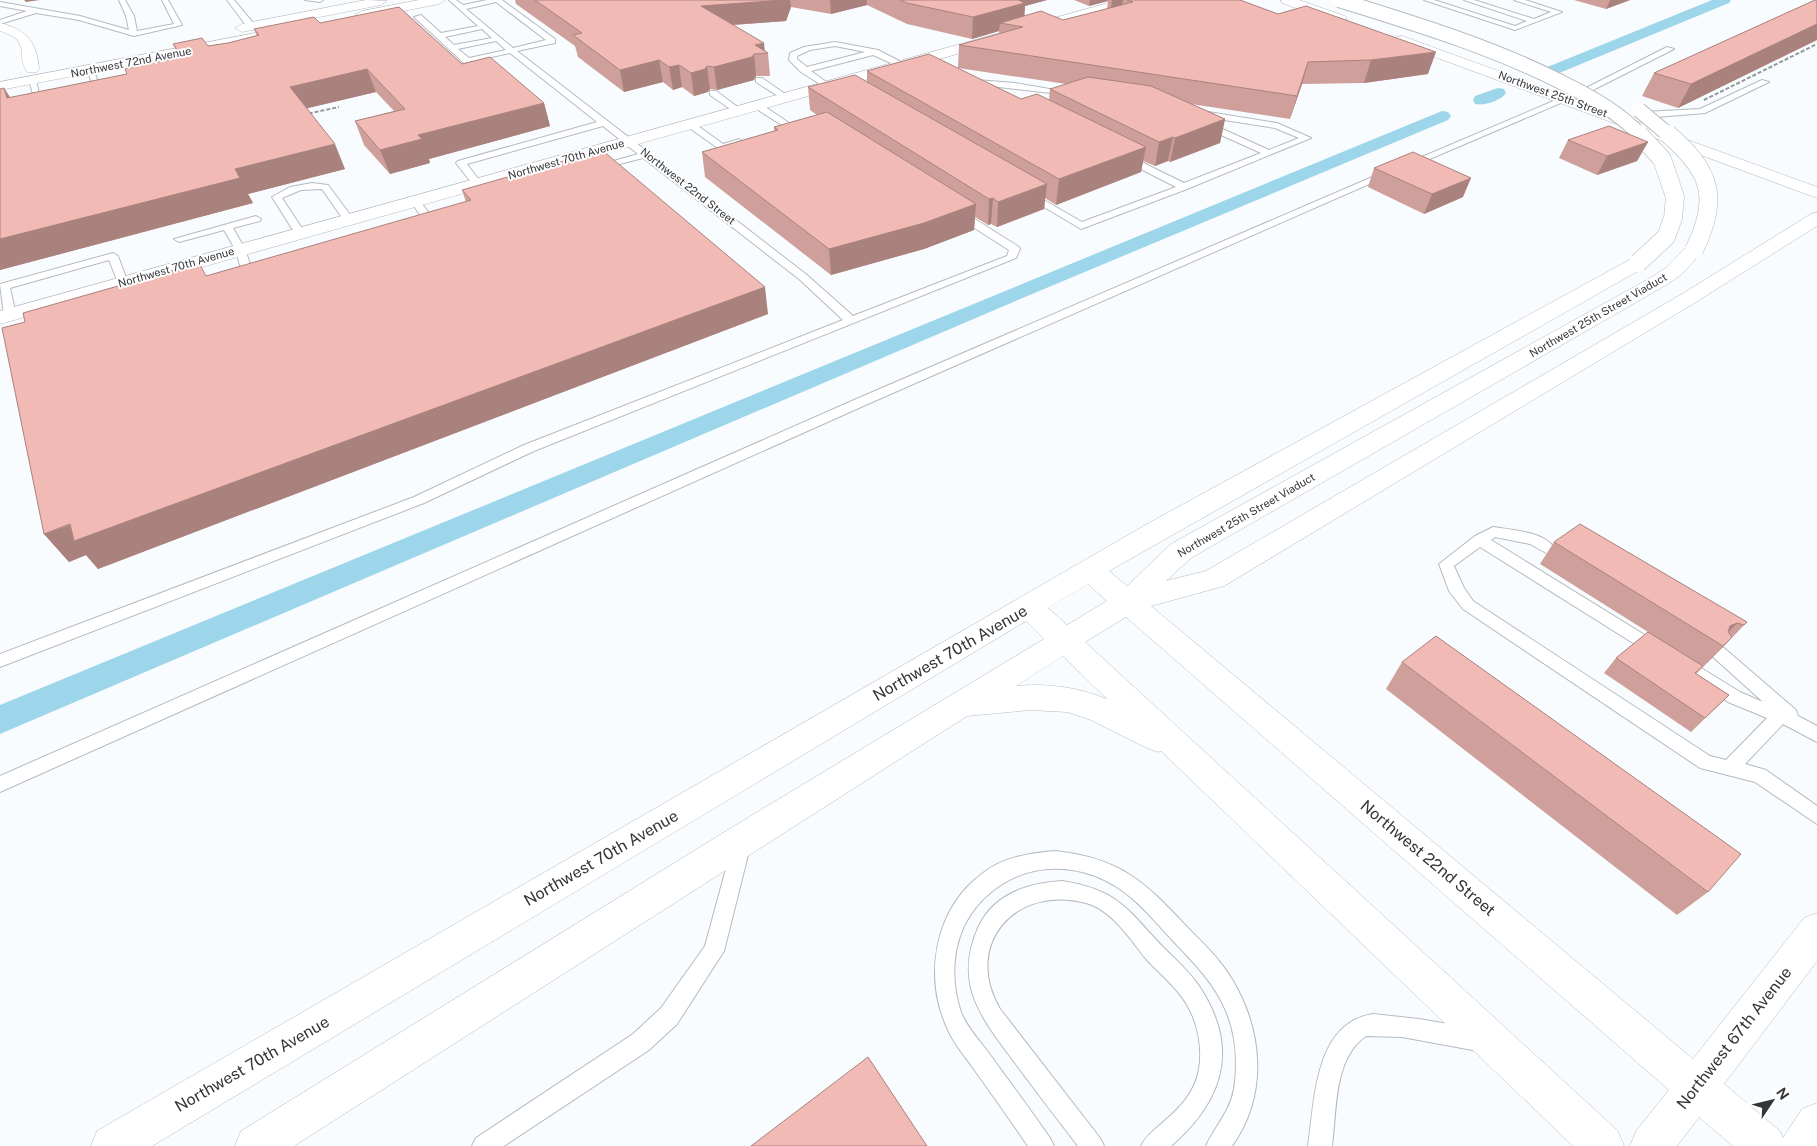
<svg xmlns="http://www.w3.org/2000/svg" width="1817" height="1146" font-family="'Public Sans',sans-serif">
	<rect width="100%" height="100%" fill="#f9fcff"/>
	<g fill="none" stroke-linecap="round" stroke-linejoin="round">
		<g fill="#9dd6eb" fill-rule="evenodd">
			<polygon points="1712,0 1731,0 1729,3 1552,76 1540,76 1538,73 1540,70"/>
			<path d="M1498,88L1504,89L1506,93C1501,101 1484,106 1475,104L1473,100L1475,96Z"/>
			<polygon points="1442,111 1448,112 1451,116 1448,120 1025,297 0,734 0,705"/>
		</g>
		<defs>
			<g id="lane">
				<polygon points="119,0 125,0 134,16 137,31 174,24 162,0 168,0 182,25 134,36 79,20 36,13 0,24 0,20 27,11 0,6 0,2 80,16 129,30 126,16"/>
				<polygon points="227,0 234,0 254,24 254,28 248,28"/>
				<polygon points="305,0 323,0 320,2"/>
				<path d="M449,0H456L463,5L487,0H502L555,39V43L517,51L807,275L853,316L1007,256L1009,250L954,215V211H962L1019,247L1020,249L1016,258L534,451L424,503L0,667V654L414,497L524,445L843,320L799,279L643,158L596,170V166L638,154L603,126L467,164L482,184L474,186L456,163L458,161L597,122L510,53L464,63L414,17L421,15L441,33L478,26ZM496,2L546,40L513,48L466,9ZM482,29L492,38L454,45L445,37ZM496,41L506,50L469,58L458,49Z"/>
				<polygon points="1424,0 1434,0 1515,26 1527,21 1464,0 1474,0 1534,19 1551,12 1514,0 1525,0 1562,12 1515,30"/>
				<path d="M835,42L878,50L907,65L900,67L873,55L811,71L829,84L830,86L826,88L801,72L789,60L790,53L804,47ZM835,46L865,52L807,67L797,59V56L810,50Z"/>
				<polygon points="1667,47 1674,49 1585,94 1578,92"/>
				<polygon points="87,68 94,70 103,99 96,97"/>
				<polygon points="756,78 762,78 791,98 784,100 756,82"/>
				<polygon points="29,79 36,81 44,112 37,110"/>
				<polygon points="976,80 1015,83 1073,93 1069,95 973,84 973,80"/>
				<polygon points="1762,80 1769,82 1705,113 1644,118 1640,115 1644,112 1700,109"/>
				<polygon points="710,91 716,91 743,111 736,113 710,95"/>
				<polygon points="1563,97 1570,99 1411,167 1403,165"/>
				<polygon points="758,103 761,104 795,127 788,129 755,108 754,106"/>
				<polygon points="1202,111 1277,123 1311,138 1187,189 1081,229 1022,194 1030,192 1082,222 1176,187 1121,159 1121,155 1127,155 1184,183 1261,153 1201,126 1201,122 1207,122 1269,150 1299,138 1275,128 1199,116 1199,112"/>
				<polygon points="688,123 694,123 723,144 739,139 743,142 719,149 688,127"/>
				<polygon points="1384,172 1392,174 870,403 0,792 0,776 861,397"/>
				<polygon points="312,183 328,185 354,220 353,222 345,222 322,189 301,190 282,198 305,233 296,235 272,197 290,187"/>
				<polygon points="416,199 419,200 429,213 443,210 448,213 423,219 411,202"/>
				<polygon points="256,216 261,219 260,221 233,228 245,249 252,270 251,272 232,277 227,274 241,268 235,249 224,230 179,242 174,239"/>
				<polygon points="113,253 118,256 128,283 127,285 119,285 109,260 10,288 16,315 10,318 4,315 0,284"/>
				<path d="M1493,527C1511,530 1545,531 1555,549L1553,553L1548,554L1530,544L1495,537L1491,540L1661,645L1663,649L1661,653L1655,655L1649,653L1480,547L1454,566L1464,588L1473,601L1710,756L1726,760L1767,718L1728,702L1673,668L1671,663L1673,658L1679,657L1685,658L1740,692L1763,702L1712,656L1710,652L1712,648L1718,646L1724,648L1796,710L1798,716L1817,726V742L1783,724L1745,764L1766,770L1817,806V824L1755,782L1700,768L1463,609L1449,591L1439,564L1475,536Z"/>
				<polygon points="742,834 749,837 751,843 724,951 677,1024 649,1050 504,1146 472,1146 476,1138 633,1034 661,1008 705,946 733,843 735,837"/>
				<path d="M1055,851C1120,858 1144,881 1186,926C1203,943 1221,960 1233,981C1263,1032 1268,1096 1232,1146H1206C1215,1126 1230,1112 1234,1089C1238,1063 1236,1035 1226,1011C1215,984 1194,963 1174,942C1158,925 1143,906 1124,892C1074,855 1007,862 971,914C952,942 950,980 961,1012C966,1026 979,1040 988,1052C1009,1081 1030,1109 1050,1138L1054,1146H1028C1010,1120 992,1094 973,1068C965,1056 954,1044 948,1030C923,977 934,909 983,873C1004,857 1030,853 1055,851Z"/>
				<path d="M1062,881C1118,890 1126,908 1163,947C1176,960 1191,973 1201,989C1240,1050 1222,1102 1171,1146H1141C1146,1136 1153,1131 1161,1124C1179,1109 1195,1093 1199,1069C1202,1052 1199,1033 1193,1017C1184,993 1163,977 1146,959C1130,939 1112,910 1086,903C1016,884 962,944 1000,1009L1100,1138L1104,1146H1078C1058,1120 1038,1094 1018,1067C985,1022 952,987 978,928C993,894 1028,883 1062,881Z"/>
				<path d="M1373,1014L1419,1019L1478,1029L1486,1032L1489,1040L1486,1048L1478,1051L1402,1037L1366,1036C1333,1059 1337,1110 1332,1146H1308C1315,1101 1314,1023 1373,1014Z"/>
			</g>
			<g id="street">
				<polygon points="1119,0 1139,0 1138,3 0,324 0,311"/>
				<path d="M0,23C27,30 37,42 39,69L37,72H27C15,54 33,41 0,31Z"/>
			</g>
			<g id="secondary">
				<polygon points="366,0 387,1 381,5 242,32 235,28 242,24"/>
				<polygon points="419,0 445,0 439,4 362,19 355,15 362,11"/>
				<polygon points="1281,0 1299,0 1345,16 1347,19 1340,23 1335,22 1282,3"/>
				<polygon points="266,31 271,32 273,35 271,38 0,90 0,82"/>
				<polygon points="1402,36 1817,187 1817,198 1397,43 1395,40 1397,37"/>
				<path d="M1817,212V226L1696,302L1224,586L1151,606L1693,1059L1804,918L1817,913V961L1724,1084L1780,1131L1783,1138L1802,1109L1817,1103V1146H1733L1699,1117L1677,1146H1630L1636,1131L1669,1090L1126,617L1085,642L1618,1131L1624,1146H1573L1161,751L1158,752L1147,748L1091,720L1067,712L1030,710L967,716L294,1146H235L241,1131L731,828L1044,639L1026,621L152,1146H91L97,1131L1149,523L1631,259H1645L1648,263L1645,267L1109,571L1127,586L1171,544L1652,277L1667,267L1687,246H1701L1704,250L1681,275L1666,285L1191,558L1166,581L1206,571L1682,294L1811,214ZM1088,584L1107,601L1067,625L1048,608ZM1063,656L1107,699C1077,687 1048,683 1016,686Z"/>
			</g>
		</defs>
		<use href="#lane" stroke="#b4bac1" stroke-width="2"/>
		<use href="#street" stroke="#b4bac1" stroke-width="1"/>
		<use href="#secondary" stroke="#b4bac1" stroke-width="1"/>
		<use href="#lane" fill="#fff" fill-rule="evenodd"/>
		<use href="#street" fill="#fff" fill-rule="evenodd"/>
		<use href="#secondary" fill="#fff" fill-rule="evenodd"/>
		<g stroke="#95989b" stroke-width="2" stroke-dasharray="4 2" stroke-linecap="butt">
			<polyline points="1704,100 1817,44"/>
			<polyline points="297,116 339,107"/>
		</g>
		<defs>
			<g id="secondary-bridge-far1">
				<path d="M1339,0C1416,24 1493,47 1565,84C1591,97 1620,113 1640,135"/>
				<polyline points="1639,110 1669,135"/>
			</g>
			<g id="secondary-bridge">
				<path d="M1668,134C1711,171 1720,198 1694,250"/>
				<polyline points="1638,263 1666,237 1673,218 1675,197 1662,159 1639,134"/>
			</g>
		</defs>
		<use href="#secondary-bridge-far1" stroke="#b4bac1" stroke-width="16" stroke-linecap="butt"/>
		<use href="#secondary-bridge" stroke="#b4bac1" stroke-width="19" stroke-linecap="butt"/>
		<use href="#secondary-bridge-far1" stroke="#fff" stroke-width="14"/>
		<use href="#secondary-bridge" stroke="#fff" stroke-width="18"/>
	</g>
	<g fill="#cfa09b">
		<polygon points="515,0 1047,0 1025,6 1024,16 1063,20 1107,9 1108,1 1089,6 1074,0 1240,0 1428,74 1364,83 1302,84 1290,119 1191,104 1225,119 1220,143 1170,162 1168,161 1155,166 1143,161 1141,172 1056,205 1045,198 1044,209 997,227 991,224 988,225 975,217 974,230 924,249 831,275 705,177 702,152 774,131 774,127 817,115 810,110 808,87 867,82 867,71 1021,99 1049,100 1050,89 1066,84 958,68 959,45 999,34 999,31 972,39 907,24 867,5 831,14 791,7 786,21 733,25 768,53 770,76 756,76 754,80 717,90 710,89 708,92 694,96 682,87 673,90 663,82 624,92 578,57 575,46 516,4"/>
		<polygon points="1574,0 1630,0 1606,9"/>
		<polygon points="1817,0 1817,40 1678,108 1642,96 1654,73"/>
		<polygon points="320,23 462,64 544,103 550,126 429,159 430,163 390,174 364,145 355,121 394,111 376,92 307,108 345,169 248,194 253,203 0,270 4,88 10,98 127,74 180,58 173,44 208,46 228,43 257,36 254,29"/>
		<polygon points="1568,140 1648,142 1637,161 1597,175 1559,158"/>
		<polygon points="1374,168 1463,197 1424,214 1368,187"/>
		<polygon points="462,190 768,314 98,569 86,555 69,562 44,534 25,322 207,276 466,202"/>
		<polygon points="1554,542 1747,622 1727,643 1696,674 1729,695 1691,732 1604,673 1616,658 1648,632 1540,564"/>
		<polygon points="1402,662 1708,892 1677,915 1386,689"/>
	</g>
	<g fill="#a9827e">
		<polygon points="24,0 40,0 26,2"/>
		<polygon points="784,0 790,0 791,7 786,21 704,27 701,6"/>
		<polygon points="830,0 867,0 867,5 831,14"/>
		<polygon points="999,0 1047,0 1025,6 1024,25 1000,23 999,31 972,39 973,17"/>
		<polygon points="1090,0 1108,0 1108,1 1089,6"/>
		<polygon points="1112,0 1123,0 1121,12 1110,15"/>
		<polygon points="1610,0 1630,0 1606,9"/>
		<polygon points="1817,24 1817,40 1678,108 1691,84"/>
		<polygon points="764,43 765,53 755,45"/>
		<polygon points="1436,52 1428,74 1364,83 1371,60"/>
		<polygon points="754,54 756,76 754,80 717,90 714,67"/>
		<polygon points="659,60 663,82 624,92 620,70"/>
		<polygon points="1308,62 1302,84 1290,119 1297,96"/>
		<polygon points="679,65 682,87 673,90 669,67"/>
		<polygon points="707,66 710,89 708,92 694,96 691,73"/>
		<polygon points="367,69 376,92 300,110 290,87"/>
		<polygon points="4,88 19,111 7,98"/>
		<polygon points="544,103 550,126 429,159 430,163 390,174 380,150 418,135"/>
		<polygon points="1225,119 1220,143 1170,162 1175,138"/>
		<polygon points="1173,137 1168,161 1155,166 1159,142"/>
		<polygon points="1648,142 1637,161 1597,175 1607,156"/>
		<polygon points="335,144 345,169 248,194 253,203 0,270 0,239 235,169"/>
		<polygon points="1146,147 1141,172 1056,205 1059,179"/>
		<polygon points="1471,178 1463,197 1424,214 1432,194"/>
		<polygon points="1047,184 1044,209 997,227 998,202"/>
		<polygon points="993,198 991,224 988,225 989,199"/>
		<polygon points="976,204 974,230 924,249 831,275 829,249"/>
		<polygon points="765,287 768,314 98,569 86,555 69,562 44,534"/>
		<polygon points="1737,623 1718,643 1730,626"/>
		<polygon points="1732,637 1712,658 1703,667 1723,646"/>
	</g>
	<g fill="#f1bab4" stroke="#a9827e">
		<polygon points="535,0 784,0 701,6 764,43 755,45 768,53 754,54 752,57 714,67 707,66 705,69 691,73 679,65 669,67 659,60 620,70 573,35 582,33"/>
		<polygon points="900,0 1018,0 1025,3 973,17 907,3"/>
		<polygon points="1127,0 1240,0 1278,14 1306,6 1436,52 1371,60 1308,62 1297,96 959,45 1023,27 1000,23 1041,11 1063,20 1133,2"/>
		<polygon points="1815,0 1817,0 1817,24 1691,84 1654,73"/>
		<polygon points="399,7 462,64 490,57 544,103 418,135 422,139 380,150 355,121 405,109 367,69 290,87 335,144 235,169 240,178 0,239 0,89 4,88 7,98 127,74 125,69 182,57 173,44 202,38 208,46 228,43 259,35 254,29 314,17 320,23"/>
		<polygon points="929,54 1021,99 1037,94 1146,147 1059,179 867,71"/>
		<polygon points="855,75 1047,184 998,202 993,198 989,199 808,87"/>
		<polygon points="1088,77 1151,86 1225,119 1175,138 1173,137 1159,142 1050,89"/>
		<polygon points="827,112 976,204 924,223 829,249 702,152 778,130 774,127"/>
		<polygon points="1609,126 1648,142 1607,156 1568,140"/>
		<polygon points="602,150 765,287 74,541 70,524 44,534 2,328 25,322 23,313 199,263 206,276 471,200 462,190"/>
		<polygon points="1413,152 1471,178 1432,194 1374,168"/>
		<polygon points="1580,524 1747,622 1744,625 1737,623 1730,626 1728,632 1732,637 1723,646 1554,542"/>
		<polygon points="1648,632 1703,666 1695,673 1729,695 1705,718 1616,658"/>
		<polygon points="1436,636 1741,854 1708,892 1402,662"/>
		<polygon points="868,1057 927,1146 751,1146"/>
	</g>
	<g text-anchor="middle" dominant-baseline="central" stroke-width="4" stroke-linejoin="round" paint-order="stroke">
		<g font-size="11" fill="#333538" stroke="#fff">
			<text transform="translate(131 62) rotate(-11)">Northwest 72nd Avenue</text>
			<text transform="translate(1553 94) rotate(20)">Northwest 25th Street</text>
			<text transform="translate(566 159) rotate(-16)">Northwest 70th Avenue</text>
			<text transform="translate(688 186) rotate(38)">Northwest 22nd Street</text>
			<text transform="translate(176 267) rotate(-16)">Northwest 70th Avenue</text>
			<text transform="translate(1598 315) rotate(-30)">Northwest 25th Street Viaduct</text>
			<text transform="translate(1246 515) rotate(-30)">Northwest 25th Street Viaduct</text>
		</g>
		<g font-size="16" fill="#333538" stroke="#fff">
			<text transform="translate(950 653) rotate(-30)">Northwest 70th Avenue</text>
			<text transform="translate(601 858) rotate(-30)">Northwest 70th Avenue</text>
			<text transform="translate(1428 858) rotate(40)">Northwest 22nd Street</text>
			<text transform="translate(1734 1038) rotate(-52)">Northwest 67th Avenue</text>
			<text transform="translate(252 1064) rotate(-30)">Northwest 70th Avenue</text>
		</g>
	</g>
	<g transform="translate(1772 1101) rotate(55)" stroke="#ffffff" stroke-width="4" paint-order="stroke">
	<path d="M0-4L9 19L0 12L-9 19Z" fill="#333538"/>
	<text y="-8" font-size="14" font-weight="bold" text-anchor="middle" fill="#333538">N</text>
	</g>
</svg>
